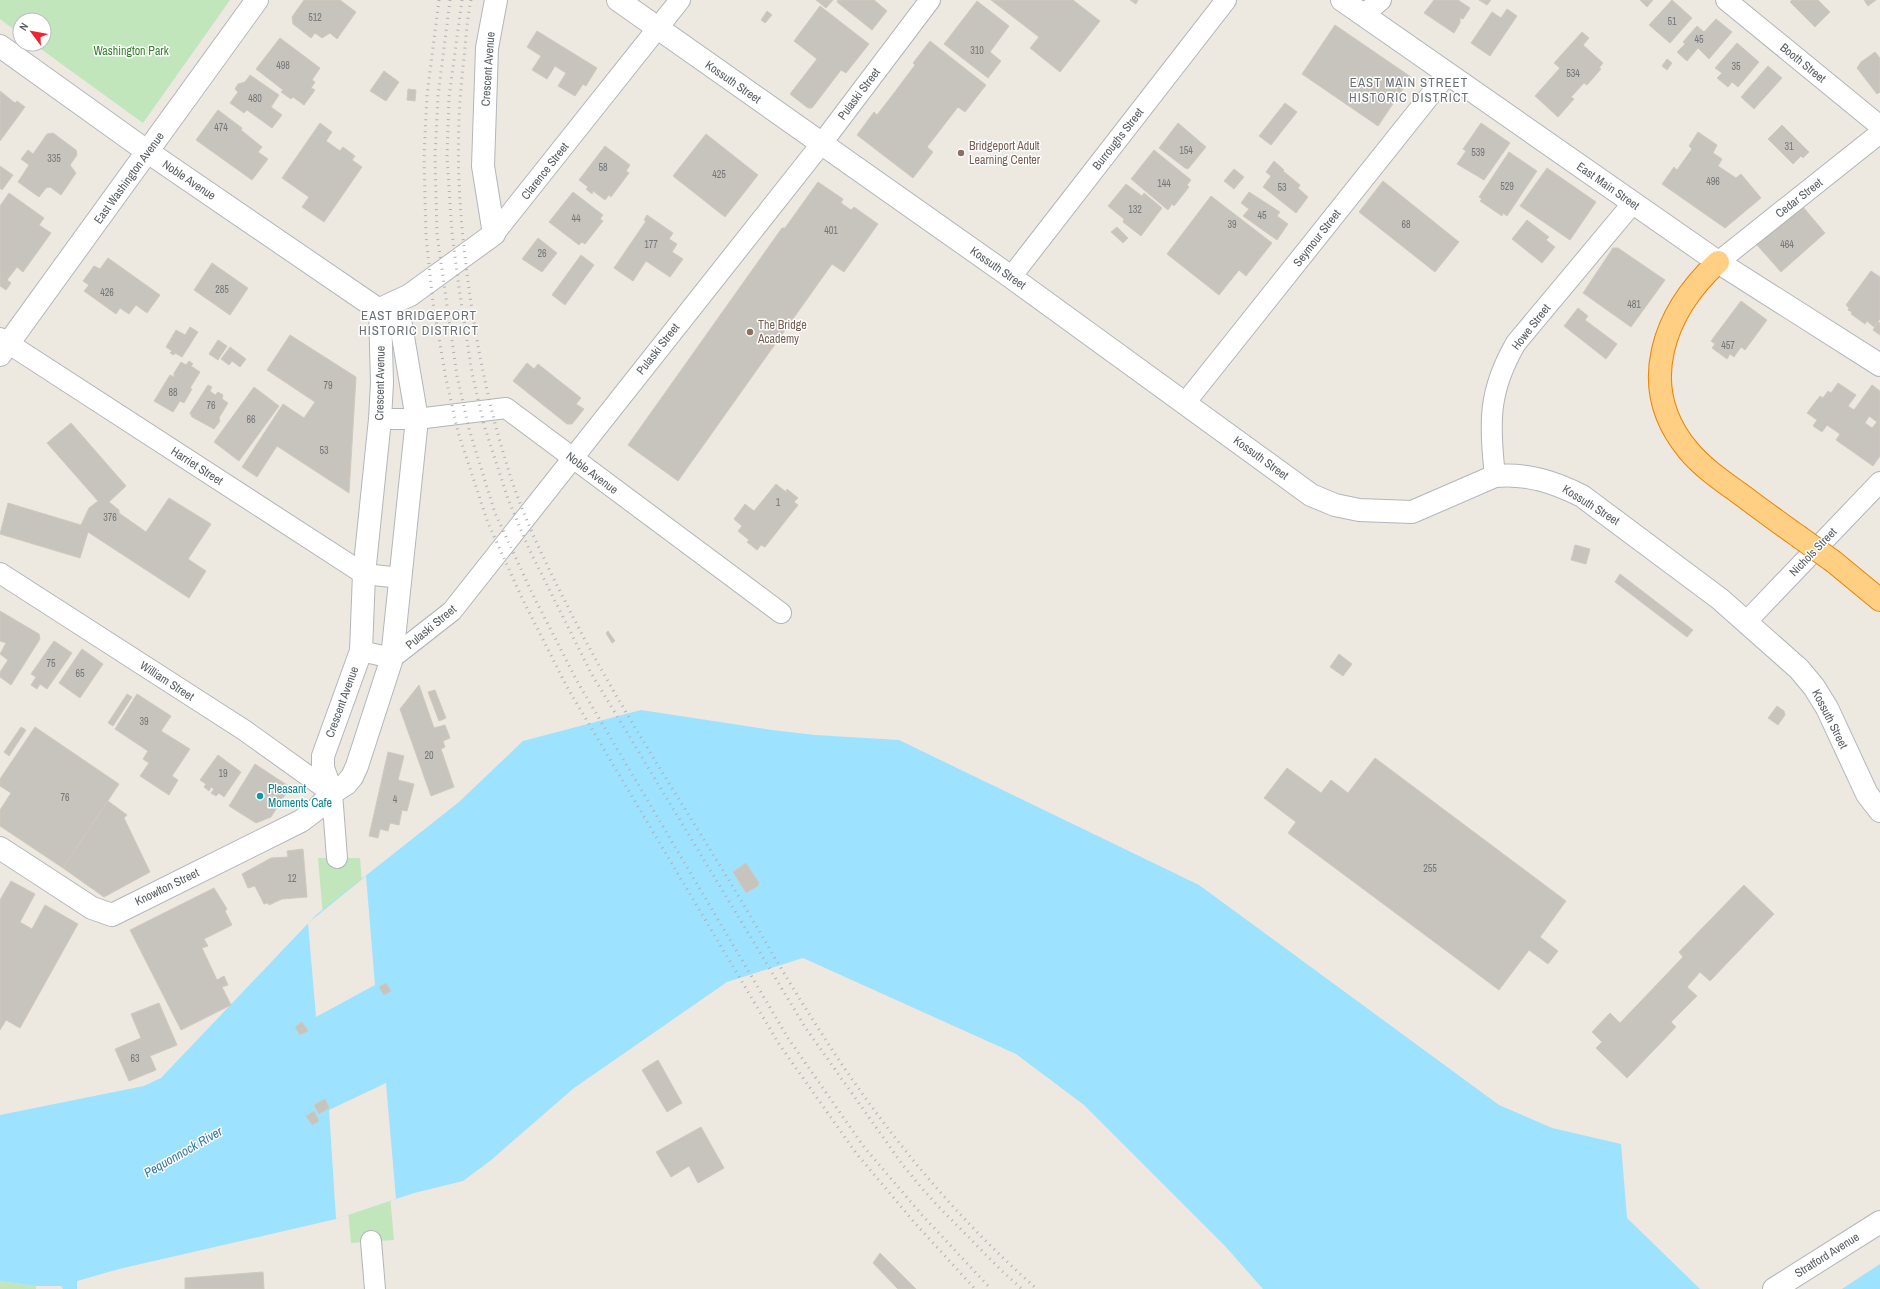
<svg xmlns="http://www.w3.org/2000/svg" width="1880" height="1289" font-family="'Archivo Narrow',sans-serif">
	<rect width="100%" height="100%" fill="#ede8e0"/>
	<g fill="#c1e6bb">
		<polygon points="0,0 230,0 143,123 34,44 44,44 44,20 20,20 20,34 0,19"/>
		<polygon points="318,858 360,858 370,985 331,1010"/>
		<polygon points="380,1086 394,1240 351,1243 339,1109"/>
		<polygon points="0,1281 36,1286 36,1289 0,1289"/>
	</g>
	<g fill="#9de2ff">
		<polygon points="641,710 772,730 815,735 899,740 1199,885 1499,1105 1552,1128 1621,1144 1627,1218 1700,1289 1263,1289 1225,1246 1084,1105 1016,1054 803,958 727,982 574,1088 490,1161 463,1181 414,1193 336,1219 119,1269 77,1281 77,1289 63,1289 61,1286 36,1286 0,1281 0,1115 144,1086 161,1078 316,915 459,802 523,741"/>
		<polygon points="1880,1264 1880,1289 1842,1289"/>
	</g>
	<g fill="#ede8e0">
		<polygon points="366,876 375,985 316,1017 308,923"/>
		<polygon points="386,1083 396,1199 336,1219 329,1110"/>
	</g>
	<g fill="#c7c3bd" stroke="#d1c9be" fill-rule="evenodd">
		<polygon points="304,0 340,0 356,12 337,39 330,33 322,38 315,33 311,38 293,24 292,17"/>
		<polygon points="816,0 833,0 826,8"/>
		<polygon points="838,0 874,0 887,11 872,30 837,2"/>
		<polygon points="991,0 1073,0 1100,21 1060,72 1030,48 1039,37"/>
		<polygon points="1130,0 1138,0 1136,4"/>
		<polygon points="1434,0 1458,0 1470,8 1463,19 1460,18 1460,23 1454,33 1424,13"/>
		<polygon points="1479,0 1491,0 1487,5"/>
		<polygon points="1640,0 1653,0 1647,7"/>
		<polygon points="1672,0 1692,18 1670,43 1649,25"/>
		<polygon points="1792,0 1818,0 1830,12 1815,27 1790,2"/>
		<polygon points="1864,0 1876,0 1868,6"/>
		<polygon points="977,1 1009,26 990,52 1001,61 988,78 944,44"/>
		<polygon points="820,6 869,44 846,73 841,70 812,108 808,108 790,94 817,59 794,41"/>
		<polygon points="1507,9 1517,16 1490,56 1471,43 1492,12 1501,18"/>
		<polygon points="767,11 772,15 765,23 761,20"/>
		<polygon points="1716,19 1732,32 1709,59 1698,48 1687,61 1677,52 1685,44 1683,42 1697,26 1704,32"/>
		<polygon points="1335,25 1411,77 1378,126 1302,74"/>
		<polygon points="537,31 597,68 586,86 583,84 575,96 558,86 566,73 555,66 547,79 532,70 541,56 527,47"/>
		<polygon points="1582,32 1589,38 1583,45 1603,63 1599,68 1601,69 1587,85 1584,83 1571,97 1574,99 1558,117 1535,96 1560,68 1554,63"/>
		<polygon points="280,38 320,68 312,80 315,82 311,88 315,90 304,105 293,97 291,99 281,92 283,90 256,69"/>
		<polygon points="930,41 986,85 965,112 958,107 927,147 933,152 913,178 857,135 874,112 877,115 891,97 915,65 913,63"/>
		<polygon points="1737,43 1759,62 1738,87 1732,82 1728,87 1717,78 1722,73 1715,68"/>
		<polygon points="1875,52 1880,58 1880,92 1877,94 1857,68 1861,62"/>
		<polygon points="1667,59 1672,63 1667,70 1662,66"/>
		<polygon points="1768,66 1782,78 1754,109 1741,97"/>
		<polygon points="384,71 399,82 386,101 370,91"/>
		<polygon points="250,75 279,95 271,107 282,115 272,128 247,110 244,113 230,103 238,92 235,89 238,84 245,82"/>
		<polygon points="408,89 416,90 415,101 407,100"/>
		<polygon points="0,91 15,103 17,101 25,107 0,141"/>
		<polygon points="1285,103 1297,112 1271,145 1259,136"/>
		<polygon points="218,110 242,128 241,130 262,147 258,152 268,159 252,180 196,140"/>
		<polygon points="320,123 332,132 326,141 340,151 343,147 355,156 352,160 362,167 324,222 302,207 309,197 282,178"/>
		<polygon points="1178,123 1206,147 1188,169 1185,168 1159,148"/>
		<polygon points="1481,123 1510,143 1484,180 1457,164 1466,151 1463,149"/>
		<polygon points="1782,125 1809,152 1803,158 1801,156 1793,164 1768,139"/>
		<polygon points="1698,132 1717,145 1713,153 1722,159 1718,166 1736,178 1741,174 1761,198 1725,228 1662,184 1674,167 1677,170 1692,149 1689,146"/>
		<polygon points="53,133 76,150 77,155 70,165 76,173 61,195 50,187 46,188 39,197 18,182 29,165 21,159 28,150 33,154 47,134"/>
		<polygon points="706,134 758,175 725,217 673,176"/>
		<polygon points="605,146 630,165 626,171 629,173 611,197 609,195 605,200 593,191 592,194 586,189 588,187 579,180"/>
		<polygon points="1154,150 1191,180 1187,185 1189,187 1174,206 1172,204 1168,210 1131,179"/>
		<polygon points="1509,152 1537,171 1507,216 1503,213 1502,216 1480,201 1482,199 1479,197"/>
		<polygon points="1274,161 1284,170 1283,171 1300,185 1298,188 1308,197 1296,213 1263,187 1271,176 1266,172"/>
		<polygon points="0,166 13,175 2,190 0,188"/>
		<polygon points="1547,168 1596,202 1570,240 1520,206"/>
		<polygon points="1234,169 1244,177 1234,189 1224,181"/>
		<polygon points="1383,181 1459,242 1435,272 1359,212"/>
		<polygon points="818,182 843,199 841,203 851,210 854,207 878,224 844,272 832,264 678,481 628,445 782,228 785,228"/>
		<polygon points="1126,184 1142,196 1144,193 1162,208 1141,236 1123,222 1124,219 1108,206"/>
		<polygon points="573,192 603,215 600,219 603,221 585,244 582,242 579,245 549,222"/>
		<polygon points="1249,192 1280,212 1277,216 1288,224 1277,240 1243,216 1249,209 1241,203"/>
		<polygon points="9,193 44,218 39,225 51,233 23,272 17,267 7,280 11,283 6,290 0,286 0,206"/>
		<polygon points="1211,196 1272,243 1246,276 1239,270 1219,295 1167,254"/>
		<polygon points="1803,207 1825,233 1781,272 1757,245 1794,212 1796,214"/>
		<polygon points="647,215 673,233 669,239 677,244 672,252 683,259 670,277 646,261 633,281 614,268 646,221 644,220"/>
		<polygon points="1527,220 1549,237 1546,240 1555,247 1542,263 1512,239"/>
		<polygon points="1117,227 1128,238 1123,243 1111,232"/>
		<polygon points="538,238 557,253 542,272 522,259"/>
		<polygon points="1613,248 1618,248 1665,280 1631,327 1583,293"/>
		<polygon points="581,255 594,265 565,305 552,295"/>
		<polygon points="108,258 160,295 147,313 136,305 129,314 120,308 116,314 84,291 89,285 83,281 94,266 100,269"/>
		<polygon points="212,263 248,288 230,315 194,290"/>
		<polygon points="1871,271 1880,277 1880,319 1874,327 1867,321 1865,324 1851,314 1852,312 1848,310 1849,308 1846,305"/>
		<polygon points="1741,301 1767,320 1745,350 1741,347 1734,357 1730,354 1727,359 1712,348 1715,344 1711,341"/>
		<polygon points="1578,308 1588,316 1585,320 1617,344 1606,359 1564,326"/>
		<polygon points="1878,322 1880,323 1880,335 1873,330"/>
		<polygon points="190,327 198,332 182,357 175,353 174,355 170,353 172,351 166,347 176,330 185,335"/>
		<polygon points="290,335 356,377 349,493 277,446 257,477 242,467 283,404 304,418 315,402 267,370"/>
		<polygon points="218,340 227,346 218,360 209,354"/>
		<polygon points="230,347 246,359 240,367 232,361 229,365 221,359"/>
		<polygon points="189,361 193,364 191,366 200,372 190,388 192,389 184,403 180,401 173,412 154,401 170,375 174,377 174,373 181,362 186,365"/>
		<polygon points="527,363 534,369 538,364 581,398 576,404 584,409 572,424 567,424 513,381"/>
		<path d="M1838,383L1856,395L1848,406L1854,410L1872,385L1880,391V456L1873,466L1836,440L1840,434L1827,425L1822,432L1813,426L1817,420L1807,413L1820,396L1823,398L1828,391L1831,393ZM1869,416L1877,422L1872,428L1865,423Z"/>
		<polygon points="208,385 212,387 210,391 215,395 218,392 223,395 222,399 228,403 219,418 220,421 214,429 192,417 190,413"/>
		<polygon points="254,387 279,406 239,461 214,442"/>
		<polygon points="71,423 126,486 109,502 119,510 119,513 146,532 169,498 211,524 188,559 206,571 189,598 88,532 80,558 0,534 8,503 81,525 89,508 98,501 47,443"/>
		<polygon points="776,484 786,492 787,489 798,498 794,502 798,505 765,547 761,545 757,550 747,542 749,540 738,531 742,526 734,519 745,504 754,511"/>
		<polygon points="1575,545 1590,549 1586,564 1571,560"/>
		<polygon points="1620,574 1693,630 1687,637 1615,582"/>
		<polygon points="0,611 39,634 40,639 11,685 0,677 0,672 8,660 0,654 6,643 0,641"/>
		<polygon points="608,631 615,641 612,643 606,633"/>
		<polygon points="54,641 72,653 47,689 40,684 37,689 31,685 36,677 31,674"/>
		<polygon points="82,649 103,664 80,698 59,683"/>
		<polygon points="1339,654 1352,664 1343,676 1330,667"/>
		<polygon points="419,685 434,728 445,725 450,738 443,741 445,747 441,749 454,787 431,796 400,709"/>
		<polygon points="435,690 446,718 439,721 428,692"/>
		<polygon points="127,694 132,697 113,726 108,723"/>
		<polygon points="137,694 171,716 161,731 190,749 172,776 178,780 169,795 140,776 149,763 143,759 148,751 115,729"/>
		<polygon points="1777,706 1784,711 1785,715 1778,725 1768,718"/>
		<polygon points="21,727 26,730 9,756 4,752"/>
		<polygon points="35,727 119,784 63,868 0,826 0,810 11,793 0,786 0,779"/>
		<polygon points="388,752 404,756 398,780 414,784 407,811 402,810 399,825 390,823 388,831 380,829 378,838 369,836"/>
		<polygon points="218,755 241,772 224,797 219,793 216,796 211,793 214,789 211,787 209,791 204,787 206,784 200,780"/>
		<polygon points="1375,758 1566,901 1540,937 1558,951 1548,964 1529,950 1499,990 1288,833 1296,822 1264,798 1287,768 1321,793 1331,780 1348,793"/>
		<polygon points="255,764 290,787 271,817 256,823 229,806"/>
		<polygon points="108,801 127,815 124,818 150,872 104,897 63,868"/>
		<polygon points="303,849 307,897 282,899 269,905 268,903 264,904 255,886 248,888 242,874 271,858 288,857 287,851"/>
		<polygon points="746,863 759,883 758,886 746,893 733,872"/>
		<polygon points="11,881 35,894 20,922 32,929 45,905 78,924 20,1028 6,1020 0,1030 0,900"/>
		<polygon points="1744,885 1774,914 1710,981 1700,972 1687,987 1697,996 1671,1022 1676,1027 1627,1078 1596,1048 1602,1042 1592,1032 1610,1013 1620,1023 1683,957 1679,952"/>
		<polygon points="214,888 227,909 225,911 232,925 204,939 208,946 202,948 217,980 224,976 228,985 222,987 231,1005 181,1030 130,930"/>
		<polygon points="386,983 391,991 384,995 379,987"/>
		<polygon points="159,1003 177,1045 150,1056 156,1070 129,1081 115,1049 141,1038 131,1014"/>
		<polygon points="302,1022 308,1031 300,1035 295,1027"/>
		<polygon points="658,1060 682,1103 667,1112 642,1070"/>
		<polygon points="325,1099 329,1108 319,1114 314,1105"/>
		<polygon points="314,1111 319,1121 312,1125 306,1116"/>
		<polygon points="701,1127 724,1168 698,1183 689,1166 671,1177 656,1152"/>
		<polygon points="880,1253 916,1289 898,1289 873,1263"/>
		<polygon points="263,1272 264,1289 185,1289 185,1278"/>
	</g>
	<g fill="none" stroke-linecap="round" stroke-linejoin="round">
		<defs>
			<g id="street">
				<polyline points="1726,0 1880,126"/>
				<polyline points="1363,15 1381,0"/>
				<polyline points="494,234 680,0"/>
				<polyline points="1718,262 1880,133"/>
				<polyline points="1011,277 1226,0"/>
				<polyline points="0,338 364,574 401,578"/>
				<polyline points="1185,403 1448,73"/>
				<polyline points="380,419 417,419 506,408 781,613"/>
				<path d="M1495,476C1489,423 1488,391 1516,343L1632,204"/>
				<polyline points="0,573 244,730 332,793 337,858"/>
				<polyline points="1747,621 1880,482"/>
				<polyline points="361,651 392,658 452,611 822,143 930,0"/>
				<polyline points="371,1241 375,1289"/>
			</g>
			<g id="secondary">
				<path d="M618,0L1011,277L1311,495L1335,505L1359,510L1412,512L1495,476C1527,473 1554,482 1582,496L1720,599L1799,669L1814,687L1827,708L1867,794L1880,811"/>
				<polyline points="1342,0 1718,262 1880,365"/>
				<polyline points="0,46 148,152 401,325 417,419 392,658 357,766 352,777 346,784 332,793 317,809 301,821 112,915 92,908 0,848"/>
				<polyline points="380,309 410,295 494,234 483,166 487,48 496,0"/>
				<polyline points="0,355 257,0"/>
				<polyline points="332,793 323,768 323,756 361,651 364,574 380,419 382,383 380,309"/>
				<polyline points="1774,1289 1880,1222"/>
			</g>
			<g id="highway">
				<path d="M1718,262C1664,312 1635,386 1688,450C1702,467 1721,480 1739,493C1758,507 1778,522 1798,536"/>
				<polyline points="1834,562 1880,600"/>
			</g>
		</defs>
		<use href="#street" stroke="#b1b5b9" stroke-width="22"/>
		<use href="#secondary" stroke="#b2b7bc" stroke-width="24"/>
		<use href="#highway" stroke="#ec8200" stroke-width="24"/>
		<use href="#street" stroke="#fff" stroke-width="20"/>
		<use href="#secondary" stroke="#fff" stroke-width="22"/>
		<use href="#highway" stroke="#ffcf84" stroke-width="22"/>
		<g stroke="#b0b1b2" stroke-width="3" stroke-dasharray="1 5" stroke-linecap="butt">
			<polyline points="439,0 427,95 424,157 426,236 433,303 446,379 458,432 488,523 522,598 567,687 779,1044 856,1153 914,1222 975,1289"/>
			<polyline points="450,0 438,96 435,157 437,234 457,376 469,429 495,513 532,593 577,681 788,1038 864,1147 922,1215 991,1289"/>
			<polyline points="462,0 449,97 447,157 452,233 459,288 472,373 484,425 508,499 529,549 591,673 805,1027 902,1164 920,1186 936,1204 1002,1271 1022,1289"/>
			<path d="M471,0C467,19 466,39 464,58C456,125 457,181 464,248C473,329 487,406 513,484C529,530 551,574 573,617C620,708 677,795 730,882C758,928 784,975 813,1020C875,1119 949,1212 1037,1289"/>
		</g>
		<defs>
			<polyline id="highway-bridge" points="1798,536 1834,562"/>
		</defs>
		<use href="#highway-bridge" stroke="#ec8200" stroke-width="24" stroke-linecap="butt"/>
		<use href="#highway-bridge" stroke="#ffcf84" stroke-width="22"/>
	</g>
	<g fill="#8d6e63" stroke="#fff" stroke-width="1.5">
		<circle cx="961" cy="153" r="4"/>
		<circle cx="750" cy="332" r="4"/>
	</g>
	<circle fill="#0f9aa8" stroke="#fff" stroke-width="1.5" cx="260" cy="796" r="4"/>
	<g text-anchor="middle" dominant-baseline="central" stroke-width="3" stroke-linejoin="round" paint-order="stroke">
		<g font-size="10" fill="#747779">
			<text x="315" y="17">512</text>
			<text x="1672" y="21">51</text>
			<text x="1699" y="39">45</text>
			<text x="977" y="50">310</text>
			<text x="283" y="65">498</text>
			<text x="1736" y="66">35</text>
			<text x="1573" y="73">534</text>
			<text x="255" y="98">480</text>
			<text x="221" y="127">474</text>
			<text x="1789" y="146">31</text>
			<text x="1186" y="150">154</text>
			<text x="1478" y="152">539</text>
			<text x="54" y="158">335</text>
			<text x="603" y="167">58</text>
			<text x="719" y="174">425</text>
			<text x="1713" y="181">496</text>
			<text x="1164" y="183">144</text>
			<text x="1507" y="186">529</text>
			<text x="1282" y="187">53</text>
			<text x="1135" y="209">132</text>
			<text x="1262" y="215">45</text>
			<text x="576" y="218">44</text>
			<text x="1232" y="224">39</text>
			<text x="1406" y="224">68</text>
			<text x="831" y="230">401</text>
			<text x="651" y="244">177</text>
			<text x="1787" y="244">464</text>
			<text x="542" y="253">26</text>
			<text x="222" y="289">285</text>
			<text x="107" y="292">426</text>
			<text x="1634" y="304">481</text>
			<text x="1728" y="345">457</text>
			<text x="328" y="385">79</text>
			<text x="173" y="392">88</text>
			<text x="211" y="405">76</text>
			<text x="251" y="419">66</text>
			<text x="324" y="450">53</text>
			<text x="778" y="502">1</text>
			<text x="110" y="517">376</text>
			<text x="51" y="663">75</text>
			<text x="80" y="673">65</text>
			<text x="144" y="721">39</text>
			<text x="429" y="755">20</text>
			<text x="223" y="773">19</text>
			<text x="65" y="797">76</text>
			<text x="395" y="799">4</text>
			<text x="1430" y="868">255</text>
			<text x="292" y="878">12</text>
			<text x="135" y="1058">63</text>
		</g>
		<g font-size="12" fill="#388130" stroke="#fff">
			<text x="131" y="51">Washington Park</text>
		</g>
		<g font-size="12" fill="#595e62" stroke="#fff">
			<text transform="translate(1803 63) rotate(39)">Booth Street</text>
			<text transform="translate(488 69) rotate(-86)">Crescent Avenue</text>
			<text transform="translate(733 82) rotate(35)">Kossuth Street</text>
			<text transform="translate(859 94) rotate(-53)">Pulaski Street</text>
			<text transform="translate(1118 139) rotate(-52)">Burroughs Street</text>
			<text transform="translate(545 171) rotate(-52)">Clarence Street</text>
			<text transform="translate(129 178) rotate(-54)">East Washington Avenue</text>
			<text transform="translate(189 180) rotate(34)">Noble Avenue</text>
			<text transform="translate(1608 186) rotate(35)">East Main Street</text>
			<text transform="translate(1799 198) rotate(-38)">Cedar Street</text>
			<text transform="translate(1317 238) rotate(-52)">Seymour Street</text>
			<text transform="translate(998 268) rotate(35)">Kossuth Street</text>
			<text transform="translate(1531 327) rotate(-52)">Howe Street</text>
			<text transform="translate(658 349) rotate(-52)">Pulaski Street</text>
			<text transform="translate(380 383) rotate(-89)">Crescent Avenue</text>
			<text transform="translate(1261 458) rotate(36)">Kossuth Street</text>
			<text transform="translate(197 466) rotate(33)">Harriet Street</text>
			<text transform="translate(592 473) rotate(37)">Noble Avenue</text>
			<text transform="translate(1591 505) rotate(32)">Kossuth Street</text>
			<text transform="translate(1813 552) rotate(-46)">Nichols Street</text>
			<text transform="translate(431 627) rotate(-40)">Pulaski Street</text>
			<text transform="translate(167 681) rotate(33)">William Street</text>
			<text transform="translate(342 702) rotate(-70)">Crescent Avenue</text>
			<text transform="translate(1830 719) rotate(63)">Kossuth Street</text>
			<text transform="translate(167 887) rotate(-26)">Knowlton Street</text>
			<text transform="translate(1827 1255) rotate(-32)">Stratford Avenue</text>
		</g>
		<g font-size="12" fill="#785e54" stroke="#fff" text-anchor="start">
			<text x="969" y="146">Bridgeport Adult<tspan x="969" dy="14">Learning Center</tspan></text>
			<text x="758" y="325">The Bridge<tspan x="758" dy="14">Academy</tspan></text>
		</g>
		<g font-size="12" fill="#0d838f" stroke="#fff" text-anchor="start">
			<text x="268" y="789">Pleasant<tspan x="268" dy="14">Moments Cafe</tspan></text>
		</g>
		<g font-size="13" letter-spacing="1" fill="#6a7074" stroke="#fff">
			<text x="1409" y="82">EAST MAIN STREET<tspan x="1409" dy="15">HISTORIC DISTRICT</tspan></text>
			<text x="419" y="315">EAST BRIDGEPORT<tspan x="419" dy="15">HISTORIC DISTRICT</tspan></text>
		</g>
		<g font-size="13" font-style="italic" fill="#3478a2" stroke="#fff">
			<text transform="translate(183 1152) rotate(-30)">Pequonnock River</text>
		</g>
	</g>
	<g transform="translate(32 32) rotate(302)"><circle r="19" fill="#ffffff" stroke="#bdbfc0"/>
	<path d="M0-3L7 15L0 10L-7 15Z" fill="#ee2430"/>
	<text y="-6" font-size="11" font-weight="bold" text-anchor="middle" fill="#595e62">N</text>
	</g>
</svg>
